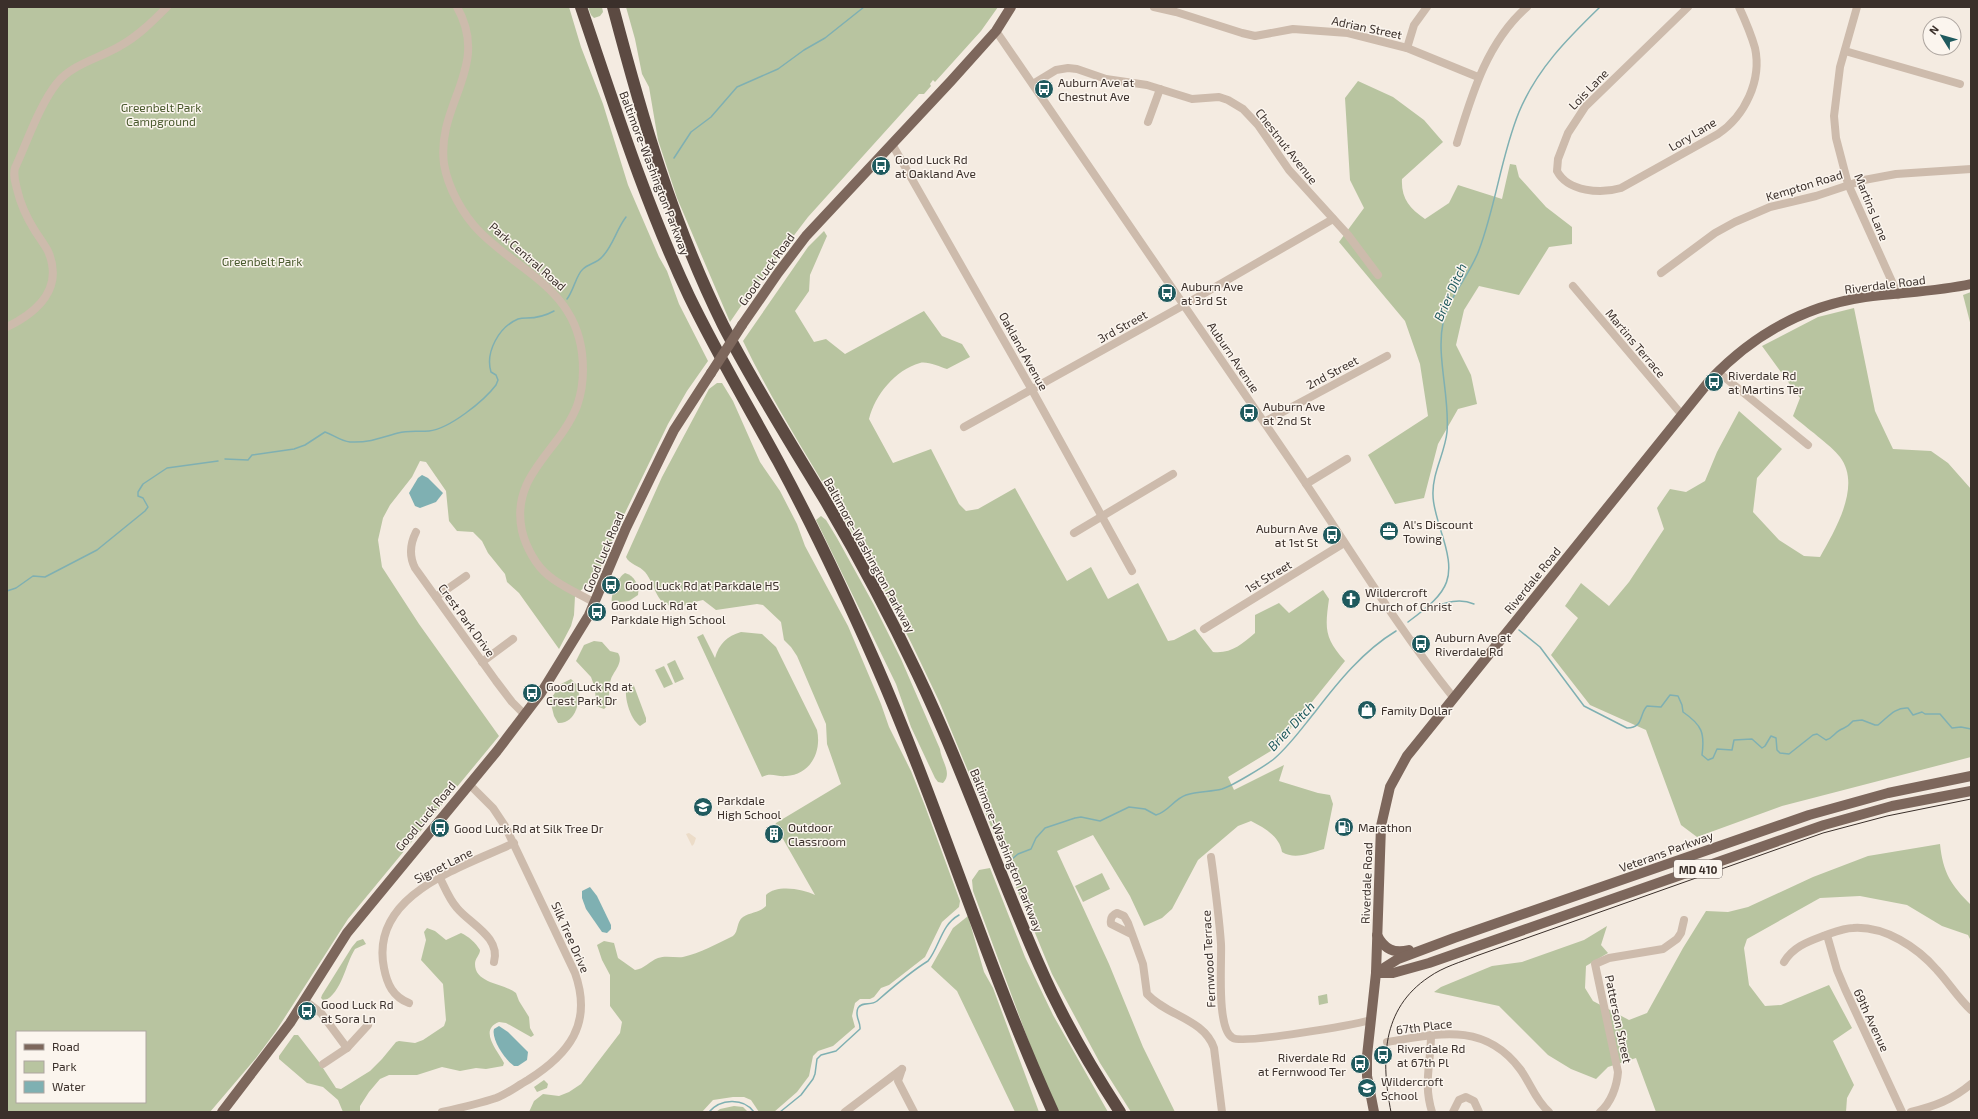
<svg xmlns="http://www.w3.org/2000/svg" width="1978" height="1119" font-family="'Exo 2',sans-serif">
	<rect width="100%" height="100%" fill="#f4ebe1"/>
	<g fill="#b8c4a0" fill-rule="evenodd">
		<path d="M7,7H569L581,47L603,104L628,185L659,257L667,271L679,304L708,361L687,391L668,424L623,517L597,575L575,596L574,615L571,626L559,649L519,593L507,582L505,574L488,553L482,541L473,532L457,531L449,521L446,491L426,462L420,461L412,477L390,505L383,518L378,540L382,567L419,624L499,736L348,919L276,1031L256,1058L210,1112H7ZM17,1032H145V1102H17Z"/>
		<polygon points="588,7 602,7 603,12 600,16 594,18 591,15"/>
		<polygon points="626,7 998,7 981,31 935,82 933,80 930,84 931,86 924,94 919,94 808,217 750,293 730,322 677,198 658,140 649,87 642,74 635,39"/>
		<path d="M1358,81L1393,97L1424,120L1443,142L1402,179C1401,198 1409,208 1425,219L1449,203L1458,185L1502,199L1510,164L1516,165L1519,177L1546,207L1572,227V244L1549,247L1519,295L1479,286L1464,310L1456,345L1471,375L1477,404L1458,409L1438,444L1424,498L1395,504L1368,455L1428,416L1420,364L1405,321L1339,242L1364,208L1350,180L1345,98Z"/>
		<path d="M824,231L827,236L810,275L809,291L795,311L814,342L826,339L845,354L924,311L942,336L962,344L970,357L947,369C940,367 927,361 920,363C895,370 875,395 869,419L893,463L931,449L959,504L966,511L978,509L1015,488L1067,581L1091,567L1108,599L1138,583L1168,641L1174,640L1195,629L1213,652C1231,654 1242,644 1255,633V615L1279,603L1289,613L1323,590L1329,599C1325,628 1324,638 1345,661L1274,749L1228,777L1234,790L1284,765L1279,781L1318,793L1330,795L1333,804L1324,849C1310,853 1295,860 1282,852C1280,837 1265,828 1251,821L1238,826L1198,860L1172,909L1162,918L1144,926L1130,896L1093,835L1057,851L1109,964L1143,1047L1175,1112H1131L1100,1063L1052,974L939,701C915,650 891,600 863,552C824,481 778,414 743,341L808,247Z"/>
		<polygon points="1971,292 1971,326 1963,295"/>
		<path d="M1854,308L1875,411L1893,449L1931,451L1948,463L1971,489V757L1782,806L1697,837L1681,825L1646,730L1590,705L1551,655L1578,618L1565,606L1581,583L1609,606L1629,582L1664,529L1657,508L1670,489L1686,492L1705,481L1717,452L1739,411L1782,449L1757,478L1753,512L1779,540L1804,556L1820,557C1835,530 1862,486 1840,457C1831,445 1805,427 1793,416L1800,398L1762,346L1818,317Z"/>
		<path d="M717,383H722L733,401L760,462L780,491L797,524L805,546L848,626L881,704L889,727L911,771L925,806L960,901L959,907L942,922L925,957L889,985L881,988L874,997L870,999H860L855,1003L852,1016L855,1027L833,1046L818,1051L813,1056L809,1076L797,1092L774,1112H759L751,1100L744,1097H733L713,1100L702,1112H529L534,1101L543,1094L559,1096L569,1092L581,1084L620,1033L622,1022L610,1006V975L602,960L597,945L604,941L614,943L618,958L635,970C644,969 650,961 658,958C666,955 675,958 683,957C700,953 717,944 733,936C739,931 736,922 743,917C751,912 759,913 766,906V895C777,884 803,889 815,895L775,825L776,823L841,784L827,744L826,724L797,656L791,647L784,640L781,622L763,605L757,604L716,610L703,600C696,601 689,605 682,606C655,610 658,588 645,572C640,566 629,564 626,557L662,477L709,389Z"/>
		<path d="M821,516L826,520L837,538L874,605L901,659L940,749C941,761 953,773 943,783L938,782L935,778L911,727L896,684L818,524L816,520Z"/>
		<path d="M625,573C634,575 640,586 638,595L629,601L612,603C610,595 618,577 625,573Z"/>
		<path d="M741,632L762,634L776,647L817,730C822,752 810,775 786,776C777,777 771,772 762,777L697,637L703,634L715,658C719,644 727,636 741,632Z"/>
		<path d="M594,641L602,642L610,651L618,653C624,662 614,671 611,679C609,683 609,700 609,704L604,709L596,706L595,688L591,677L576,661L584,645Z"/>
		<polygon points="675,660 684,679 675,683 667,664"/>
		<polygon points="664,666 673,684 664,688 655,670"/>
		<path d="M571,679L578,686C581,700 576,724 558,723L554,716L550,700L561,684Z"/>
		<path d="M628,683H632L634,686L646,718V722L640,726C630,719 622,694 628,683Z"/>
		<path d="M1940,844C1943,873 1951,885 1971,905V941L1968,935L1942,926L1907,905L1860,896L1820,898L1747,939L1744,948L1749,985L1765,1006L1781,1005L1829,985L1852,1028L1833,1041L1854,1085L1847,1098L1846,1112H1656L1636,1058L1608,1067L1596,1079L1571,1069L1548,1055L1499,1006L1434,992L1441,987L1492,966L1522,962L1584,940L1607,926L1601,945L1608,953L1586,966L1585,988L1593,1001L1629,1020L1647,1013L1683,948L1706,911L1728,912L1748,907L1813,877L1868,856Z"/>
		<polygon points="990,868 1025,957 1053,1015 1108,1112 1059,1112 1040,1072 973,891 972,880 979,870"/>
		<polygon points="1102,873 1110,889 1083,902 1075,886"/>
		<polygon points="968,916 984,972 993,988 1039,1112 1015,1112 957,991 931,967 953,928"/>
		<path d="M427,928L435,931L446,940L461,933C468,936 476,943 480,950C480,955 475,958 475,964C475,984 504,983 516,993L519,1001L529,1017L530,1028L534,1035L531,1037L506,1023L499,1022C478,1030 498,1051 504,1063L503,1066L486,1069L476,1068L460,1071L442,1067L417,1075H389L380,1079L369,1092L360,1106V1112H343L338,1100L323,1087L307,1083L279,1059V1056L294,1035H298L319,1062L336,1088L341,1089L370,1071L382,1059L396,1042L399,1041L415,1043L423,1040L444,1026L446,1020L443,984L421,960L426,940L424,932Z"/>
		<path d="M363,939L366,944L355,949C345,965 342,993 324,1001L321,998L322,995L352,947L357,941Z"/>
		<polygon points="1327,994 1328,1003 1319,1005 1318,996"/>
		<polygon points="544,1080 548,1084 547,1088 537,1092 534,1087"/>
		<polygon points="734,1106 743,1107 748,1112 716,1112 720,1109"/>
	</g>
	<polygon fill="#ecdcc8" points="689,833 696,838 694,844 692,846 686,834"/>
	<g fill="#7fb0b2">
		<polygon points="422,475 428,478 443,493 436,502 420,508 415,506 409,493 418,478"/>
		<polygon points="590,887 597,896 611,925 611,929 607,933 602,932 586,909 582,898 582,891"/>
		<path d="M499,1026L508,1032L528,1052L527,1060L518,1066H514C505,1060 491,1039 494,1029Z"/>
	</g>
	<g fill="none" stroke-linecap="round" stroke-linejoin="round">
		<g stroke="#7fb0b2" stroke-width="1.5">
			<polyline points="674,158 691,132 711,117 737,87 778,69 804,50 825,38 864,7"/>
			<path d="M567,299C574,290 576,275 583,269C588,264 597,263 602,257C613,246 616,230 626,217"/>
			<path d="M225,459L248,460L252,455L294,449L305,445L325,432C334,435 340,441 350,442C368,443 381,438 398,433C409,430 418,432 429,431C449,429 484,401 496,385L498,380L496,375L491,372C485,352 499,327 518,319C521,318 524,318 527,318C537,318 545,316 554,311"/>
			<polyline points="7,591 16,588 33,576 45,577 97,550 145,511 148,507 143,498 138,496 138,492 143,484 167,468 218,461"/>
			<path d="M1426,610C1443,604 1457,597 1474,604"/>
			<path d="M1408,622C1451,590 1457,579 1440,528C1437,517 1433,506 1433,495C1432,473 1445,453 1447,432C1450,397 1436,356 1443,323C1449,296 1470,275 1479,250C1496,205 1501,156 1519,112C1537,69 1567,39 1600,7"/>
			<path d="M1519,630L1540,647L1584,706L1627,728C1644,728 1639,714 1647,706L1661,707L1670,695L1678,696L1682,705L1683,712C1702,725 1705,733 1702,755L1708,760L1713,758L1717,749L1732,750L1734,740L1752,739L1762,748L1765,746L1771,736L1776,738L1777,750L1780,753L1789,754L1813,735L1817,734L1826,740C1833,738 1834,733 1840,730C1846,727 1848,727 1853,721L1862,720L1875,725H1878C1888,717 1895,707 1908,708L1913,715L1922,712L1925,714H1940L1952,728L1961,727L1971,729"/>
			<path d="M1012,859L1018,854L1031,849L1036,838L1045,828L1075,818L1081,817L1100,821L1129,807L1145,809L1156,815C1168,812 1174,799 1186,795C1198,791 1210,792 1222,789C1232,786 1267,765 1275,758C1290,745 1302,728 1315,712C1338,682 1363,651 1396,631"/>
			<path d="M709,1112C720,1099 743,1097 754,1112"/>
			<path d="M780,1112L801,1095L813,1079L815,1074L817,1059L821,1055L836,1051L860,1029C861,1022 854,1016 858,1008C862,1001 871,1006 877,1001C893,987 910,972 928,961C940,946 941,925 959,915"/>
		</g>
		<g stroke="#cdbbac" stroke-width="8">
			<path d="M457,7C491,67 436,104 444,164C448,188 463,215 480,232C520,272 574,289 582,353C584,370 583,389 577,406C559,452 510,475 522,531C526,547 536,566 549,576C562,587 580,594 595,603"/>
			<polyline points="1154,7 1176,12 1242,33 1255,36 1293,29 1348,33 1407,48 1478,77"/>
			<path d="M1688,7L1585,107L1568,133L1558,159L1557,171C1568,192 1601,194 1621,188L1718,134C1745,116 1762,80 1755,48C1751,34 1745,20 1739,7"/>
			<polyline points="1857,7 1840,67 1834,116 1836,138 1848,184 1898,295"/>
			<path d="M996,31C1095,175 1193,319 1292,463C1345,541 1394,623 1453,697"/>
			<polyline points="1407,48 1414,25 1427,7"/>
			<polyline points="1845,51 1960,84"/>
			<polyline points="1033,84 1056,70 1068,68 1077,69 1106,79 1147,85 1192,99 1219,97 1228,100 1243,109 1258,125 1289,170 1348,235 1378,275"/>
			<polyline points="1148,122 1160,89"/>
			<path d="M1457,143C1472,94 1487,42 1527,7"/>
			<polyline points="892,144 1032,390 1132,571"/>
			<polyline points="1661,273 1715,233 1735,222 1770,207 1816,196 1864,180 1896,174 1971,169"/>
			<polyline points="1573,286 1682,415"/>
			<path d="M7,327C38,312 64,288 48,251C44,244 39,237 35,231C27,218 20,203 17,189C15,181 13,175 15,168C27,142 40,104 57,83C72,64 100,58 120,46C138,36 152,22 167,7"/>
			<polyline points="1718,372 1808,445"/>
			<polyline points="1264,422 1387,356"/>
			<polyline points="964,427 1184,305 1333,219"/>
			<polyline points="1306,484 1347,459"/>
			<path d="M416,532C410,544 409,556 415,568L496,681L512,702L525,715"/>
			<polyline points="1074,533 1173,474"/>
			<polyline points="436,597 466,576"/>
			<polyline points="1204,629 1344,543"/>
			<polyline points="482,662 513,639"/>
			<path d="M1211,857C1215,886 1219,915 1221,944C1222,961 1216,1030 1233,1038C1244,1044 1353,1025 1371,1020"/>
			<path d="M440,878C445,888 449,899 457,908C470,924 501,937 494,962"/>
			<path d="M1131,934L1111,924C1110,918 1112,915 1117,913L1124,916L1128,923L1143,964L1147,994C1167,1016 1204,1019 1214,1048L1222,1112"/>
			<polyline points="1827,935 1837,970 1845,989 1902,1112"/>
			<path d="M1784,962C1793,947 1807,942 1823,936C1832,933 1844,928 1853,928C1885,926 1917,947 1937,970C1949,983 1958,998 1971,1010"/>
			<polyline points="304,1000 321,1013 347,1048"/>
			<path d="M409,1003C393,997 387,984 384,968C369,894 463,867 514,843"/>
			<path d="M1431,1035C1431,1064 1423,1083 1432,1112"/>
			<path d="M1387,1042C1437,1034 1484,1021 1520,1069C1530,1082 1535,1100 1549,1112"/>
			<polyline points="323,1064 347,1048 368,1025"/>
			<polyline points="902,1069 898,1081 914,1112"/>
			<path d="M442,1112C460,1108 478,1104 496,1098C507,1094 517,1086 528,1080C569,1054 593,1024 575,973L505,826L493,808L469,784"/>
			<polyline points="845,1112 902,1069"/>
			<polyline points="1453,1112 1459,1100 1466,1097 1474,1101 1479,1112"/>
			<path d="M1600,1112C1611,1103 1617,1086 1618,1072L1595,964L1609,958L1663,949L1677,939L1681,933L1684,920"/>
			<path d="M1911,1112C1935,1106 1952,1100 1971,1084"/>
		</g>
		<g stroke="#7d675c" stroke-width="10">
			<polyline points="742,325 778,273 806,236 951,81 996,31 1011,7"/>
			<path d="M1377,935C1384,949 1394,954 1409,950"/>
			<polyline points="1376,973 1398,959 1454,938 1809,815 1888,793 1971,776"/>
			<polyline points="1376,973 1393,973 1429,963 1824,825 1892,806 1971,791"/>
			<polyline points="222,1112 290,1023 347,933 497,751 541,693 589,615 626,528 663,452 674,430 711,373"/>
			<path d="M1374,1112L1367,1076V1056L1376,973L1381,826L1390,787L1407,756L1711,379C1753,335 1805,306 1865,297C1901,292 1936,292 1971,284"/>
		</g>
		<g stroke="#5c4a42" stroke-width="12">
			<path d="M581,7C614,104 645,203 689,296C716,352 748,406 778,461C813,526 845,594 875,662C940,810 986,965 1053,1112"/>
			<path d="M613,7C642,117 672,222 723,325C754,385 790,442 825,500C858,556 889,614 917,673C963,769 997,870 1040,967C1062,1018 1090,1066 1120,1112"/>
		</g>
		<path stroke="#3b302b" stroke-width="1" d="M1391,1112C1381,1061 1381,1009 1429,977C1443,967 1461,962 1476,956L1823,833L1887,816L1971,799"/>
		<polyline stroke="#7d675c" stroke-width="10" points="711,373 742,325"/>
	</g>
	<defs>
		<symbol id="bus-disc" viewBox="-11 -11 22 22"><circle r="9.5" fill="#1f5a5e" stroke="#fbf5ee"/><path d="M-5-6H5V4H4V6H2V4H-2V6H-4V4H-5ZM-3.5-4V0h7V-4ZM-3.5 1.2v1.5H-2V1.2ZM2 1.2v1.5H3.5V1.2Z" fill="#fff"/></symbol>
		<symbol id="office-disc" viewBox="-11 -11 22 22"><circle r="9.5" fill="#1f5a5e" stroke="#fbf5ee"/><path d="M-6-3h4V-5.5h4V-3h4V5H-6ZM-1-4.5V-3h2v-1.5ZM-6 0V1H6V0Z" fill="#fff"/></symbol>
		<symbol id="church-disc" viewBox="-11 -11 22 22"><circle r="9.5" fill="#1f5a5e" stroke="#fbf5ee"/><path d="M-1.2-6h2.4v3.5h3.3v2.4h-3.3V6h-2.4V-.1h-3.3v-2.4h3.3Z" fill="#fff"/></symbol>
		<symbol id="shop-disc" viewBox="-11 -11 22 22"><circle r="9.5" fill="#1f5a5e" stroke="#fbf5ee"/><path d="M-5-2.5h2.3a2.7 3.5 0 0 1 5.4 0H5L5.5 6h-11ZM-1.5-2.5h3a1.5 2.3 0 0 0-3 0Z" fill="#fff"/></symbol>
		<symbol id="school-disc" viewBox="-11 -11 22 22"><circle r="9.5" fill="#1f5a5e" stroke="#fbf5ee"/><path d="M0-5L7-2L0 1L-7-2ZM-4 1L0 2.5L4 1V4Q0 6-4 4Z" fill="#fff"/></symbol>
		<symbol id="fuel-disc" viewBox="-11 -11 22 22"><circle r="9.5" fill="#1f5a5e" stroke="#fbf5ee"/><path d="M-5.5-6h7V0h2V4h1.3V-2.5L3-4.5l.8-.8L6-3V5H2.5V1h-1V6h-7ZM-4.2-4.7v3.2H.2V-4.7Z" fill="#fff"/></symbol>
		<symbol id="building-disc" viewBox="-11 -11 22 22"><circle r="9.5" fill="#1f5a5e" stroke="#fbf5ee"/><path d="M-4-6H4V6H1V3H-1V6H-4ZM-2.5-4.3h1.7v1.8h-1.7ZM.8-4.3h1.7v1.8H.8ZM-2.5-1h1.7V.8h-1.7ZM.8-1h1.7V.8H.8Z" fill="#fff"/></symbol>
	</defs>
	<g fill-rule="evenodd">
		<use href="#bus-disc" x="1033" y="78" width="22" height="22"/>
		<use href="#bus-disc" x="870" y="155" width="22" height="22"/>
		<use href="#bus-disc" x="1156" y="282" width="22" height="22"/>
		<use href="#bus-disc" x="1703" y="371" width="22" height="22"/>
		<use href="#bus-disc" x="1238" y="402" width="22" height="22"/>
		<use href="#office-disc" x="1378" y="520" width="22" height="22"/>
		<use href="#bus-disc" x="1321" y="524" width="22" height="22"/>
		<use href="#bus-disc" x="600" y="574" width="22" height="22"/>
		<use href="#church-disc" x="1340" y="588" width="22" height="22"/>
		<use href="#bus-disc" x="586" y="601" width="22" height="22"/>
		<use href="#bus-disc" x="1410" y="633" width="22" height="22"/>
		<use href="#bus-disc" x="521" y="682" width="22" height="22"/>
		<use href="#shop-disc" x="1356" y="699" width="22" height="22"/>
		<use href="#school-disc" x="692" y="796" width="22" height="22"/>
		<use href="#fuel-disc" x="1333" y="816" width="22" height="22"/>
		<use href="#bus-disc" x="429" y="817" width="22" height="22"/>
		<use href="#building-disc" x="763" y="823" width="22" height="22"/>
		<use href="#bus-disc" x="296" y="1000" width="22" height="22"/>
		<use href="#bus-disc" x="1372" y="1044" width="22" height="22"/>
		<use href="#bus-disc" x="1349" y="1053" width="22" height="22"/>
		<use href="#school-disc" x="1356" y="1077" width="22" height="22"/>
	</g>
	<g text-anchor="middle" dominant-baseline="central" stroke-width="3" stroke-linejoin="round" paint-order="stroke">
		<rect fill="#fbf5ee" stroke="#756b66" stroke-width="1" x="1674" y="860" width="48" height="18" rx="3"/>
		<g font-size="11" font-weight="bold" fill="#3b302b">
			<text x="1698" y="869">MD 410</text>
		</g>
		<g font-size="12" fill="#3b302b" stroke="#fbf5ee">
			<text transform="translate(1367 27) rotate(12)">Adrian Street</text>
			<text transform="translate(1588 89) rotate(-46)">Lois Lane</text>
			<text transform="translate(1692 134) rotate(-31)">Lory Lane</text>
			<text transform="translate(1287 146) rotate(52)">Chestnut Avenue</text>
			<text transform="translate(655 173) rotate(69)">Baltimore-Washington Parkway</text>
			<text transform="translate(1804 185) rotate(-17)">Kempton Road</text>
			<text transform="translate(1872 207) rotate(68)">Martins Lane</text>
			<text transform="translate(528 256) rotate(41)">Park Central Road</text>
			<text transform="translate(766 269) rotate(-54)">Good Luck Road</text>
			<text transform="translate(1885 284) rotate(-7)">Riverdale Road</text>
			<text transform="translate(1122 326) rotate(-29)">3rd Street</text>
			<text transform="translate(1636 343) rotate(50)">Martins Terrace</text>
			<text transform="translate(1024 351) rotate(61)">Oakland Avenue</text>
			<text transform="translate(1234 357) rotate(56)">Auburn Avenue</text>
			<text transform="translate(1332 372) rotate(-28)">2nd Street</text>
			<text transform="translate(603 552) rotate(-67)">Good Luck Road</text>
			<text transform="translate(870 555) rotate(61)">Baltimore-Washington Parkway</text>
			<text transform="translate(1268 576) rotate(-31)">1st Street</text>
			<text transform="translate(1532 580) rotate(-51)">Riverdale Road</text>
			<text transform="translate(467 620) rotate(54)">Crest Park Drive</text>
			<text transform="translate(425 816) rotate(-50)">Good Luck Road</text>
			<text transform="translate(1007 850) rotate(68)">Baltimore-Washington Parkway</text>
			<text transform="translate(1666 851) rotate(-20)">Veterans Parkway</text>
			<text transform="translate(443 865) rotate(-27)">Signet Lane</text>
			<text transform="translate(1366 883) rotate(-88)">Riverdale Road</text>
			<text transform="translate(571 937) rotate(66)">Silk Tree Drive</text>
			<text transform="translate(1208 959) rotate(-93)">Fernwood Terrace</text>
			<text transform="translate(1619 1019) rotate(78)">Patterson Street</text>
			<text transform="translate(1872 1020) rotate(65)">69th Avenue</text>
			<text transform="translate(1424 1026) rotate(-7)">67th Place</text>
		</g>
		<g font-size="12" fill="#3b302b" stroke="#fbf5ee" text-anchor="start">
			<text x="1058" y="82">Auburn Ave at<tspan x="1058" dy="14">Chestnut Ave</tspan></text>
			<text x="895" y="159">Good Luck Rd<tspan x="895" dy="14">at Oakland Ave</tspan></text>
			<text x="1181" y="286">Auburn Ave<tspan x="1181" dy="14">at 3rd St</tspan></text>
			<text x="1728" y="375">Riverdale Rd<tspan x="1728" dy="14">at Martins Ter</tspan></text>
			<text x="1263" y="406">Auburn Ave<tspan x="1263" dy="14">at 2nd St</tspan></text>
			<text x="1403" y="524">Al's Discount<tspan x="1403" dy="14">Towing</tspan></text>
			<text x="1318" y="528" text-anchor="end">Auburn Ave<tspan x="1318" dy="14">at 1st St</tspan></text>
			<text x="625" y="585">Good Luck Rd at Parkdale HS</text>
			<text x="1365" y="592">Wildercroft<tspan x="1365" dy="14">Church of Christ</tspan></text>
			<text x="611" y="605">Good Luck Rd at<tspan x="611" dy="14">Parkdale High School</tspan></text>
			<text x="1435" y="637">Auburn Ave at<tspan x="1435" dy="14">Riverdale Rd</tspan></text>
			<text x="546" y="686">Good Luck Rd at<tspan x="546" dy="14">Crest Park Dr</tspan></text>
			<text x="1381" y="710">Family Dollar</text>
			<text x="717" y="800">Parkdale<tspan x="717" dy="14">High School</tspan></text>
			<text x="788" y="827">Outdoor<tspan x="788" dy="14">Classroom</tspan></text>
			<text x="1358" y="827">Marathon</text>
			<text x="454" y="828">Good Luck Rd at Silk Tree Dr</text>
			<text x="321" y="1004">Good Luck Rd<tspan x="321" dy="14">at Sora Ln</tspan></text>
			<text x="1397" y="1048">Riverdale Rd<tspan x="1397" dy="14">at 67th Pl</tspan></text>
			<text x="1346" y="1057" text-anchor="end">Riverdale Rd<tspan x="1346" dy="14">at Fernwood Ter</tspan></text>
			<text x="1381" y="1081">Wildercroft<tspan x="1381" dy="14">School</tspan></text>
		</g>
		<g font-size="12" fill="#4a5a2e" stroke="#fbf5ee">
			<text x="161" y="107">Greenbelt Park<tspan x="161" dy="14">Campground</tspan></text>
			<text x="262" y="261">Greenbelt Park</text>
		</g>
		<g font-size="13" font-style="italic" fill="#1f5a5e" stroke="#fbf5ee">
			<text transform="translate(1450 292) rotate(-66)">Brier Ditch</text>
			<text transform="translate(1291 726) rotate(-47)">Brier Ditch</text>
		</g>
	</g>
	<rect width="1978" height="1119" fill="none" stroke="#3b302b" stroke-width="16"/>
	<rect x="16" y="1031" width="130" height="72" fill="#fbf5ee" stroke="#aea6a0"/>
	<rect x="24" y="1044" width="20" height="6" fill="#7d675c" stroke="#aea6a0"/>
	<text x="52" y="1051" font-size="12" fill="#3b302b">Road</text>
	<rect x="24" y="1061" width="20" height="12" fill="#b8c4a0" stroke="#aea6a0"/>
	<text x="52" y="1071" font-size="12" fill="#3b302b">Park</text>
	<rect x="24" y="1081" width="20" height="12" fill="#7fb0b2" stroke="#aea6a0"/>
	<text x="52" y="1091" font-size="12" fill="#3b302b">Water</text>
	<g transform="translate(1942 36) rotate(307)"><circle r="19" fill="#fbf5ee" stroke="#aea6a0"/>
	<path d="M0-3L7 15L0 10L-7 15Z" fill="#1f5a5e"/>
	<text y="-6" font-size="11" font-weight="bold" text-anchor="middle" fill="#3b302b">N</text>
	</g>
</svg>
